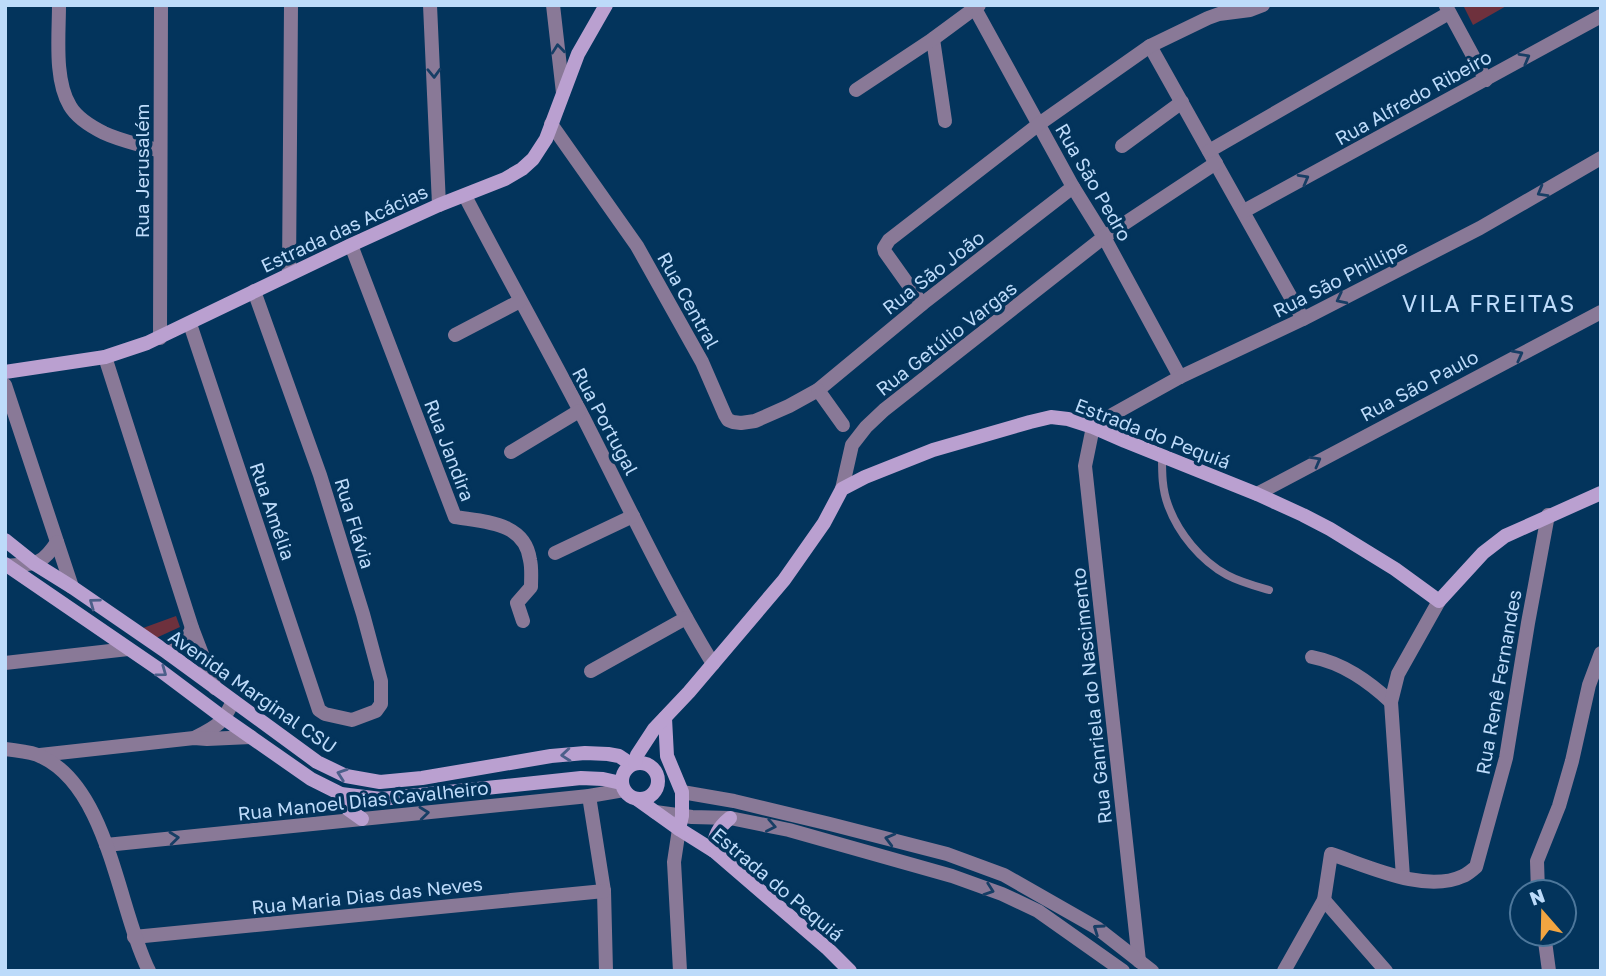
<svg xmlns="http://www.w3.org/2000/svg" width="1606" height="976" font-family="'Golos Text',sans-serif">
	<rect width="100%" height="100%" fill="#03345c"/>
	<g fill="#6e313d">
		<polygon points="1463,5 1508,5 1473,25"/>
		<polygon points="176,616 180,627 156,638 143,628"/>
	</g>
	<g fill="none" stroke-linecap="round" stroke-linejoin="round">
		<path stroke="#897997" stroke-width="8" d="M1162,456C1162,473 1162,489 1168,505C1178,533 1201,561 1227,575C1240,582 1255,586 1269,590"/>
		<g stroke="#897997" stroke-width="14">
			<path d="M59,5C59,35 54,80 70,106C77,118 92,127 104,133C121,141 142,145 160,151"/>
			<polyline points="430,5 439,205"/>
			<polyline points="553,5 563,93"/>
			<polyline points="973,5 1073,187 1104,237 1180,377"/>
			<polyline points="1446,6 1486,80"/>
			<polyline points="933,39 945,121"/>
			<polyline points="1150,46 1303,319"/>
			<polyline points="856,90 933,39 979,5"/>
			<polyline points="551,124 637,246 702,362 725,415 728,420 733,422 741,423 755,421 789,406 818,390 922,304 1073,187"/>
			<polyline points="1122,146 1182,102"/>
			<polyline points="1209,151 1449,13"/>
			<path d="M465,196C503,269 543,340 581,413C624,497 664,583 713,664"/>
			<polyline points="1244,211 1601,16"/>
			<path d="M351,245L455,517C485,522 525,522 530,560C532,568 531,578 531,587L517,603L523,621"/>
			<polyline points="289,274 291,5"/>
			<polyline points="922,304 885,252 884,248 889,240 1039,124 1150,46 1208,18 1219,14 1250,10 1263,5"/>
			<polyline points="190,324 319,710 325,714 352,720 376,711 381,704 381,681 363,614 320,475 254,291"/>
			<polyline points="455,335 520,301"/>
			<polyline points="160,338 161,5"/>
			<polyline points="105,357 192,628 215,688"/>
			<polyline points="5,385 72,587"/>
			<polyline points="818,390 843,425"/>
			<polyline points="511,452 579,411"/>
			<polyline points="842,489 852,445 866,427 884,410 1104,237 1216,163"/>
			<polyline points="1257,494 1601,312"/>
			<polyline points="555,553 633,516"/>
			<path d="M5,566C33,563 40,568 57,542"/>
			<path d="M168,653C180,647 187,641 192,628"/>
			<path d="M1312,657C1343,663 1368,681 1391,702"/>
			<polyline points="5,663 128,649"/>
			<polyline points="591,671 686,618"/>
			<path d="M196,737C218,726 223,723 233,701"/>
			<polyline points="40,755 194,738 207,739 251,737"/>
			<polyline points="589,796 604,891 606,971"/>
			<polyline points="679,829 674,862 680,971"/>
			<polyline points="106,845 589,796 624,790"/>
			<polyline points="1403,877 1391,702 1398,674 1439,601"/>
			<polyline points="1538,892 1537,861 1559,806 1572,761 1589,685 1601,653"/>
			<polyline points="1324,900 1386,971"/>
			<polyline points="1544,934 1549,971"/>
			<polyline points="134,937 604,891"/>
			<polyline points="1139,961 1085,466 1093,427 1110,416 1180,377 1303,319 1480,228 1601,158"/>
			<path d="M1284,971L1324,900L1331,854C1368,866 1425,894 1463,876C1468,874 1472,870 1476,867L1506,758L1528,623L1548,515"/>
		</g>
		<g stroke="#897997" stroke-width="14">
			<path d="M5,749C17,751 31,751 42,757C109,789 118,909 149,971"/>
			<polyline points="682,792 734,801 830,824 947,854 1004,875 1097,928 1152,971"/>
			<polyline points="655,812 692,817 730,818 789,830 952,876 1002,894 1038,911 1123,971"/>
		</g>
		<g stroke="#baa0d0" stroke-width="14">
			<polyline points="5,372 105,357 147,343 351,245 439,205 505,179 522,169 533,159 546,139 578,54 606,5"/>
			<polyline points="5,540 35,564 72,587 168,653 317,762 346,776 380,782 422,778 551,756 585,753 608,754 619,756 631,764"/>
			<polyline points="5,564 157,668 225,719 311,779 341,794 381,799 581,778 603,779 621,783"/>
			<polyline points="665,718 667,756 682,792 682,816 679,829"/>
			<circle cx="640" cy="781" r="18"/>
			<polyline points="635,763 637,755 654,729 689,692 784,580 824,523 842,489 865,477 933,450 1030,422 1051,417 1068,419 1093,427 1125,441 1257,494 1303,515 1330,529 1395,569 1439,601 1483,553 1505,536 1601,493"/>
			<polyline points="341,794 348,809 362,819"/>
			<polyline points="637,799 679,829 714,851 828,949 850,971"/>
			<path d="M714,851C713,836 719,827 730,818"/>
		</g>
	</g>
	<defs><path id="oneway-chevron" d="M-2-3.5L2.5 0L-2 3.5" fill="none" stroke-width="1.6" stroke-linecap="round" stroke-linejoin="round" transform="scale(1.75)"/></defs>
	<g stroke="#173e65">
		<use href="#oneway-chevron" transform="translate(558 49) rotate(-96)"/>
		<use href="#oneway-chevron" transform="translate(1525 58) rotate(-29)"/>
		<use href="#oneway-chevron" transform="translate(434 73) rotate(88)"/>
		<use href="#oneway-chevron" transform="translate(1304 179) rotate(-29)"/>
		<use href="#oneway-chevron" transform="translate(1542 192) rotate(150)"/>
		<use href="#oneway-chevron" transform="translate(1341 299) rotate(153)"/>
		<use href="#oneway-chevron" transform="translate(1518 355) rotate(-28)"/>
		<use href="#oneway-chevron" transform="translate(1316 461) rotate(-29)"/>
		<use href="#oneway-chevron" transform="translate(424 813) rotate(-6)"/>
		<use href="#oneway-chevron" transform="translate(771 826) rotate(11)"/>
		<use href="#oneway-chevron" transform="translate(174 838) rotate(-6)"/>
		<use href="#oneway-chevron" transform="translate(890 839) rotate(-165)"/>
		<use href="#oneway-chevron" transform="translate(989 890) rotate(19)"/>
		<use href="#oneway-chevron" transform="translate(1098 929) rotate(-145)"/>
	</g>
	<g stroke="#4c5f8a">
		<use href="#oneway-chevron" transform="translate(94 603) rotate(-144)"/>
		<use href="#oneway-chevron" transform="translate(162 672) rotate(36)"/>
		<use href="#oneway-chevron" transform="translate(566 755) rotate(175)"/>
		<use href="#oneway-chevron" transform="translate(342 774) rotate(-161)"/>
	</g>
	<g text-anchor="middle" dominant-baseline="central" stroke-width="7" stroke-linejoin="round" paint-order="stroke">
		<g font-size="19" fill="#bddbfa" stroke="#03345c">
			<text transform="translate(1413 97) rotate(-29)">Rua Alfredo Ribeiro</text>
			<text transform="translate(141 171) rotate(-90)">Rua Jerusalém</text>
			<text transform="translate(1094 182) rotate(60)">Rua São Pedro</text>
			<text transform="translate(344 228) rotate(-25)">Estrada das Acácias</text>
			<text transform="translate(933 272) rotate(-38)">Rua São João</text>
			<text transform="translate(1340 278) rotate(-27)">Rua São Phillipe</text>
			<text transform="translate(689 300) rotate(61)">Rua Central</text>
			<text transform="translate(946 338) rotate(-38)">Rua Getúlio Vargas</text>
			<text transform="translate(1419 385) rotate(-28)">Rua São Paulo</text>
			<text transform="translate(606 421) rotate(62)">Rua Portugal</text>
			<text transform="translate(1153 433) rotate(21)">Estrada do Pequiá</text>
			<text transform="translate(450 450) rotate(69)">Rua Jandira</text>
			<text transform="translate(273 511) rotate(71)">Rua Amélia</text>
			<text transform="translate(355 523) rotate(73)">Rua Flávia</text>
			<text transform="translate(1498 682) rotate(-80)">Rua Renê Fernandes</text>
			<text transform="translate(253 691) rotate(35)">Avenida Marginal CSU</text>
			<text transform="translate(1091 696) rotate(-96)">Rua Ganriela do Nascimento</text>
			<text transform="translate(363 800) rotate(-6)">Rua Manoel Dias Cavalheiro</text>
			<text transform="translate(778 884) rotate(40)">Estrada do Pequiá</text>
			<text transform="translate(367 895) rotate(-6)">Rua Maria Dias das Neves</text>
		</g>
		<g font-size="23" letter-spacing="2" fill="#bddbfa" stroke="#03345c">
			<text x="1489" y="303">VILA FREITAS</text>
		</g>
	</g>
	<rect width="1606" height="976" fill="none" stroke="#bddbfa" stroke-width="14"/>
	<g transform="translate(1543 913) rotate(340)"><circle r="33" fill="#03345c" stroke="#4d779b" stroke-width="2"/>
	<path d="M0-5L12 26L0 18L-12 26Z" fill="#f2a541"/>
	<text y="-10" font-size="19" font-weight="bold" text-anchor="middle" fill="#bddbfa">N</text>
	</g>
</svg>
